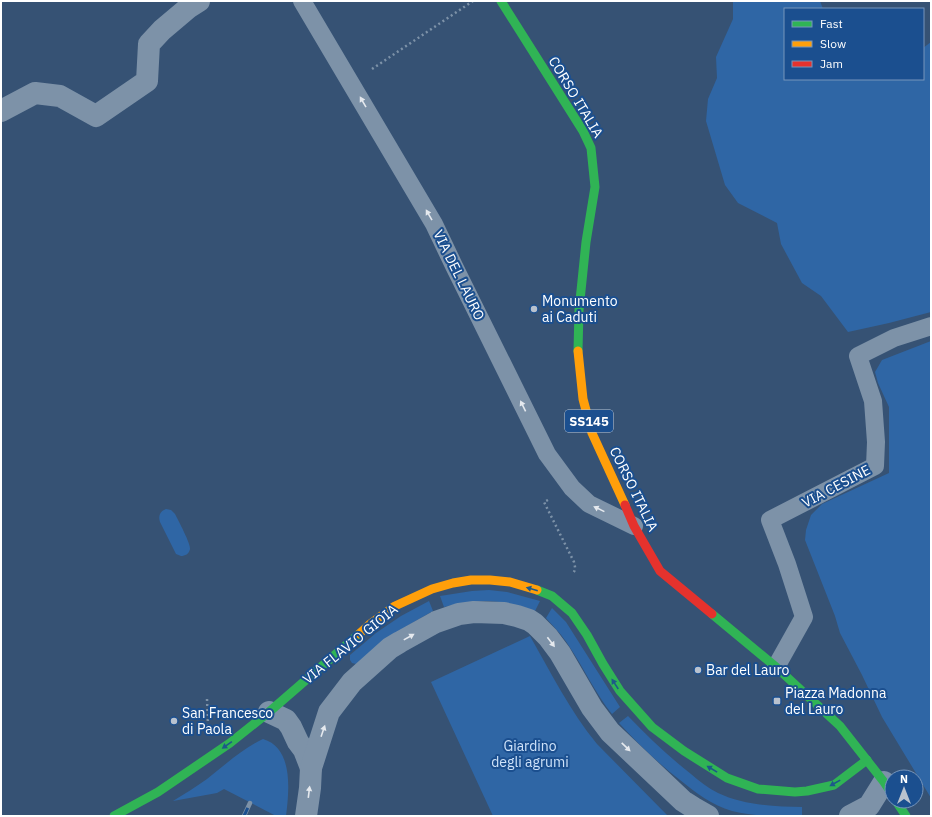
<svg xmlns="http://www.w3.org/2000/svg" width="932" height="817" font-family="'IBM Plex Sans',sans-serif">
	<rect width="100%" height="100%" fill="#365274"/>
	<g fill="#2f66a5">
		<polygon points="733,1 820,1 823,9 785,9 785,79 923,79 923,48 931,42 931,312 889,323 848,332 821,296 802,283 781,244 777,223 738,203 725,185 706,121 708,99 717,78 716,57 733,19"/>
		<polygon points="931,341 931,798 882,717 862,675 840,633 835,616 805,540 806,530 811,515 822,504 889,473 889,407 878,383 875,372 882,360"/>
		<path d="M166,509L171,510L175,514C178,520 191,544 190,549C189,554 185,556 181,556L176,554L160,522C158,516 160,511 166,509Z"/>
		<path d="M489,590L507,592L540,601L535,611C503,599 477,598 444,607L440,596L472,591Z"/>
		<polygon points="429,601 433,611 407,626 356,664 352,663 350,660 350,655 376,633 401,616"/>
		<path d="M552,608L566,622L620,707L612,714C595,693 584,668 569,646C563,636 554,627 546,618Z"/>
		<path d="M530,636C551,673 570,711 597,744L668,816H493L431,682Z"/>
		<path d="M628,716C648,737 668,756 691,774C699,781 708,788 718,793C743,805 775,807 802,807V816C779,816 755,817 732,811C712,805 696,793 680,780C658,763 638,744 619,723Z"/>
		<path d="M263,739C294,748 289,792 286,816H276L224,789L217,793L173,801C184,794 196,787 207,779C225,765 243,748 263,739Z"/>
	</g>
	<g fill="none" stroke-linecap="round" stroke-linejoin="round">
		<g stroke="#7d92a8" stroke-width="2.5" stroke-dasharray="2 3" stroke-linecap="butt">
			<polyline points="372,69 473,1"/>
			<path d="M548,500L544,502L574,562C575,566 576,570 573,573"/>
			<polyline points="207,699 208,725"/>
		</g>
		<g stroke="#7d92a8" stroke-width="18">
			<polyline points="302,1 434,224 454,266 547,454 572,488 589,504 634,526"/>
			<polyline points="776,667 804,617 787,564 770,520 875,466 876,442 873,401 858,356 894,338 931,326"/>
		</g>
		<g stroke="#7d92a8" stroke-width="22">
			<polyline points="1,111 35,93 60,96 96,116 147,81 149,44 162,30 188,8 199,1"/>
			<polyline points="269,712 286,720 291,727 298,742 304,750 311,768"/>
			<polyline points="306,816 310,788 311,768 329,712 352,682 390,648 400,642 436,622 459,614 474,612 504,613 517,616 529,620 535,624 548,637 560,653 592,708 610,732 683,801 694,808 708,816"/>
			<polyline points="850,816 869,806 884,782"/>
		</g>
		<g stroke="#30b455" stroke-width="9">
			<polyline points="501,1 583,131 591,148 595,187 586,242 579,310 578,351"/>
			<polyline points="537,590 552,596 572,613 587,635 603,664 620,691 652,727 684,751 727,778 758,789 795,792 807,791 834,785 867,760"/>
			<polyline points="712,614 776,667 840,726 884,782 892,794"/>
			<polyline points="896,801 906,816"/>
			<polyline points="114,816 158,792 230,743 269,712 359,634"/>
		</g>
		<g stroke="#ff9f0a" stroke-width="9">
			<polyline points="578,351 583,399 592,433 625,505"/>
			<polyline points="359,634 369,625 395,606 432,589 453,583 471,580 490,580 510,582 537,590"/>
		</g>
		<polyline stroke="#e5322d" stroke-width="9" points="625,505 634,526 660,571 712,614"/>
		<defs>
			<polyline id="rail" points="244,816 250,803"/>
		</defs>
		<use href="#rail" stroke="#7e92a7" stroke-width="4.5"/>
		<use href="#rail" stroke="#1b4f8f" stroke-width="3" stroke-dasharray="9" stroke-linecap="butt"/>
	</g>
	<defs><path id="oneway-solid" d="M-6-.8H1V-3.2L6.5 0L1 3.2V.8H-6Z"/></defs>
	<g fill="#e5e9ee">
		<use href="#oneway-solid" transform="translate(363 102) rotate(-120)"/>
		<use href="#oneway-solid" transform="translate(429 215) rotate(-120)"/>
		<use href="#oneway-solid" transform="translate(523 406) rotate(-116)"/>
		<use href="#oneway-solid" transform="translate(599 509) rotate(-154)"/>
		<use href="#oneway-solid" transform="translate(409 637) rotate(-29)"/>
		<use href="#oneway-solid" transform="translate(551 642) rotate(53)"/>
		<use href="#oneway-solid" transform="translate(323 731) rotate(-71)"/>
		<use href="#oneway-solid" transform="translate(626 747) rotate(44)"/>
		<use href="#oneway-solid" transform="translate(309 792) rotate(-83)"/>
	</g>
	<g fill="#1d5989">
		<use href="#oneway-solid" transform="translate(532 589) rotate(-164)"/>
		<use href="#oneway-solid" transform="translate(615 684) rotate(-123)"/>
		<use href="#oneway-solid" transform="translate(227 745) rotate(145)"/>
		<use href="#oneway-solid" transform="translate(712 769) rotate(-149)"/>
		<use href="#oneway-solid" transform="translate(835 783) rotate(151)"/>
	</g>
	<g fill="#b9c2ce" stroke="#1b4f8f" stroke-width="1.5">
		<circle cx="534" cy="309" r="4"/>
		<circle cx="698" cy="670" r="4"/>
		<rect x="773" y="697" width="8" height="8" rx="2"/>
		<circle cx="174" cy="721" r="4"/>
	</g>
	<g text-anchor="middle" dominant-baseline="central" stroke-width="4" stroke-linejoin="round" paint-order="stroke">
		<rect fill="#1b4f8f" stroke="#bbcadd" stroke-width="1" x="565" y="410" width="48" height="22" rx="3"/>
		<g font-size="13" font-weight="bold" fill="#fff">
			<text x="589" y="421">SS145</text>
		</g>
		<g font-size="14" fill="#fff" stroke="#1b4f8f">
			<text transform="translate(576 97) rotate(59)">CORSO ITALIA</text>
			<text transform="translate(459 275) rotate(64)">VIA DEL LAURO</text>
			<text transform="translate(836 486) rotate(-28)">VIA CESINE</text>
			<text transform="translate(634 489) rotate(64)">CORSO ITALIA</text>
			<text transform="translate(350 644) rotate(-39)">VIA FLAVIO GIOIA</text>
		</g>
		<g font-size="14" fill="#fff" stroke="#1b4f8f" text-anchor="start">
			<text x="542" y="301">Monumento<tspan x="542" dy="16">ai Caduti</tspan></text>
			<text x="706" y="670">Bar del Lauro</text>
			<text x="785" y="693">Piazza Madonna<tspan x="785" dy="16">del Lauro</tspan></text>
			<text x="182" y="713">San Francesco<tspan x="182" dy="16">di Paola</tspan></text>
		</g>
		<g font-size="14" fill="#cfe3fa" stroke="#1b4f8f">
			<text x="530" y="746">Giardino<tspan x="530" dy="16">degli agrumi</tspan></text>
		</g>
	</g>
	<rect width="932" height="817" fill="none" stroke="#ffffff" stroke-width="4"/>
	<rect x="784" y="8" width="140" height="72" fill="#1b4f8f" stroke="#7695bc"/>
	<rect x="792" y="21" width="20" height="6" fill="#30b455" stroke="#7695bc"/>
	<text x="820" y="28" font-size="12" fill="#ffffff">Fast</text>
	<rect x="792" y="41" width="20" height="6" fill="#ff9f0a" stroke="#7695bc"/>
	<text x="820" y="48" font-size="12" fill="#ffffff">Slow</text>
	<rect x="792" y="61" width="20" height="6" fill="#e5322d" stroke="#7695bc"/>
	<text x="820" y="68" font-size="12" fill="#ffffff">Jam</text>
	<g transform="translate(904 789)"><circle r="19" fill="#1b4f8f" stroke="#7695bc"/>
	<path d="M0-3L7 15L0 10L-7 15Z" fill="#b9c2ce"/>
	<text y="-6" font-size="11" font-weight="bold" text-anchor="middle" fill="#ffffff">N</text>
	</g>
</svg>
